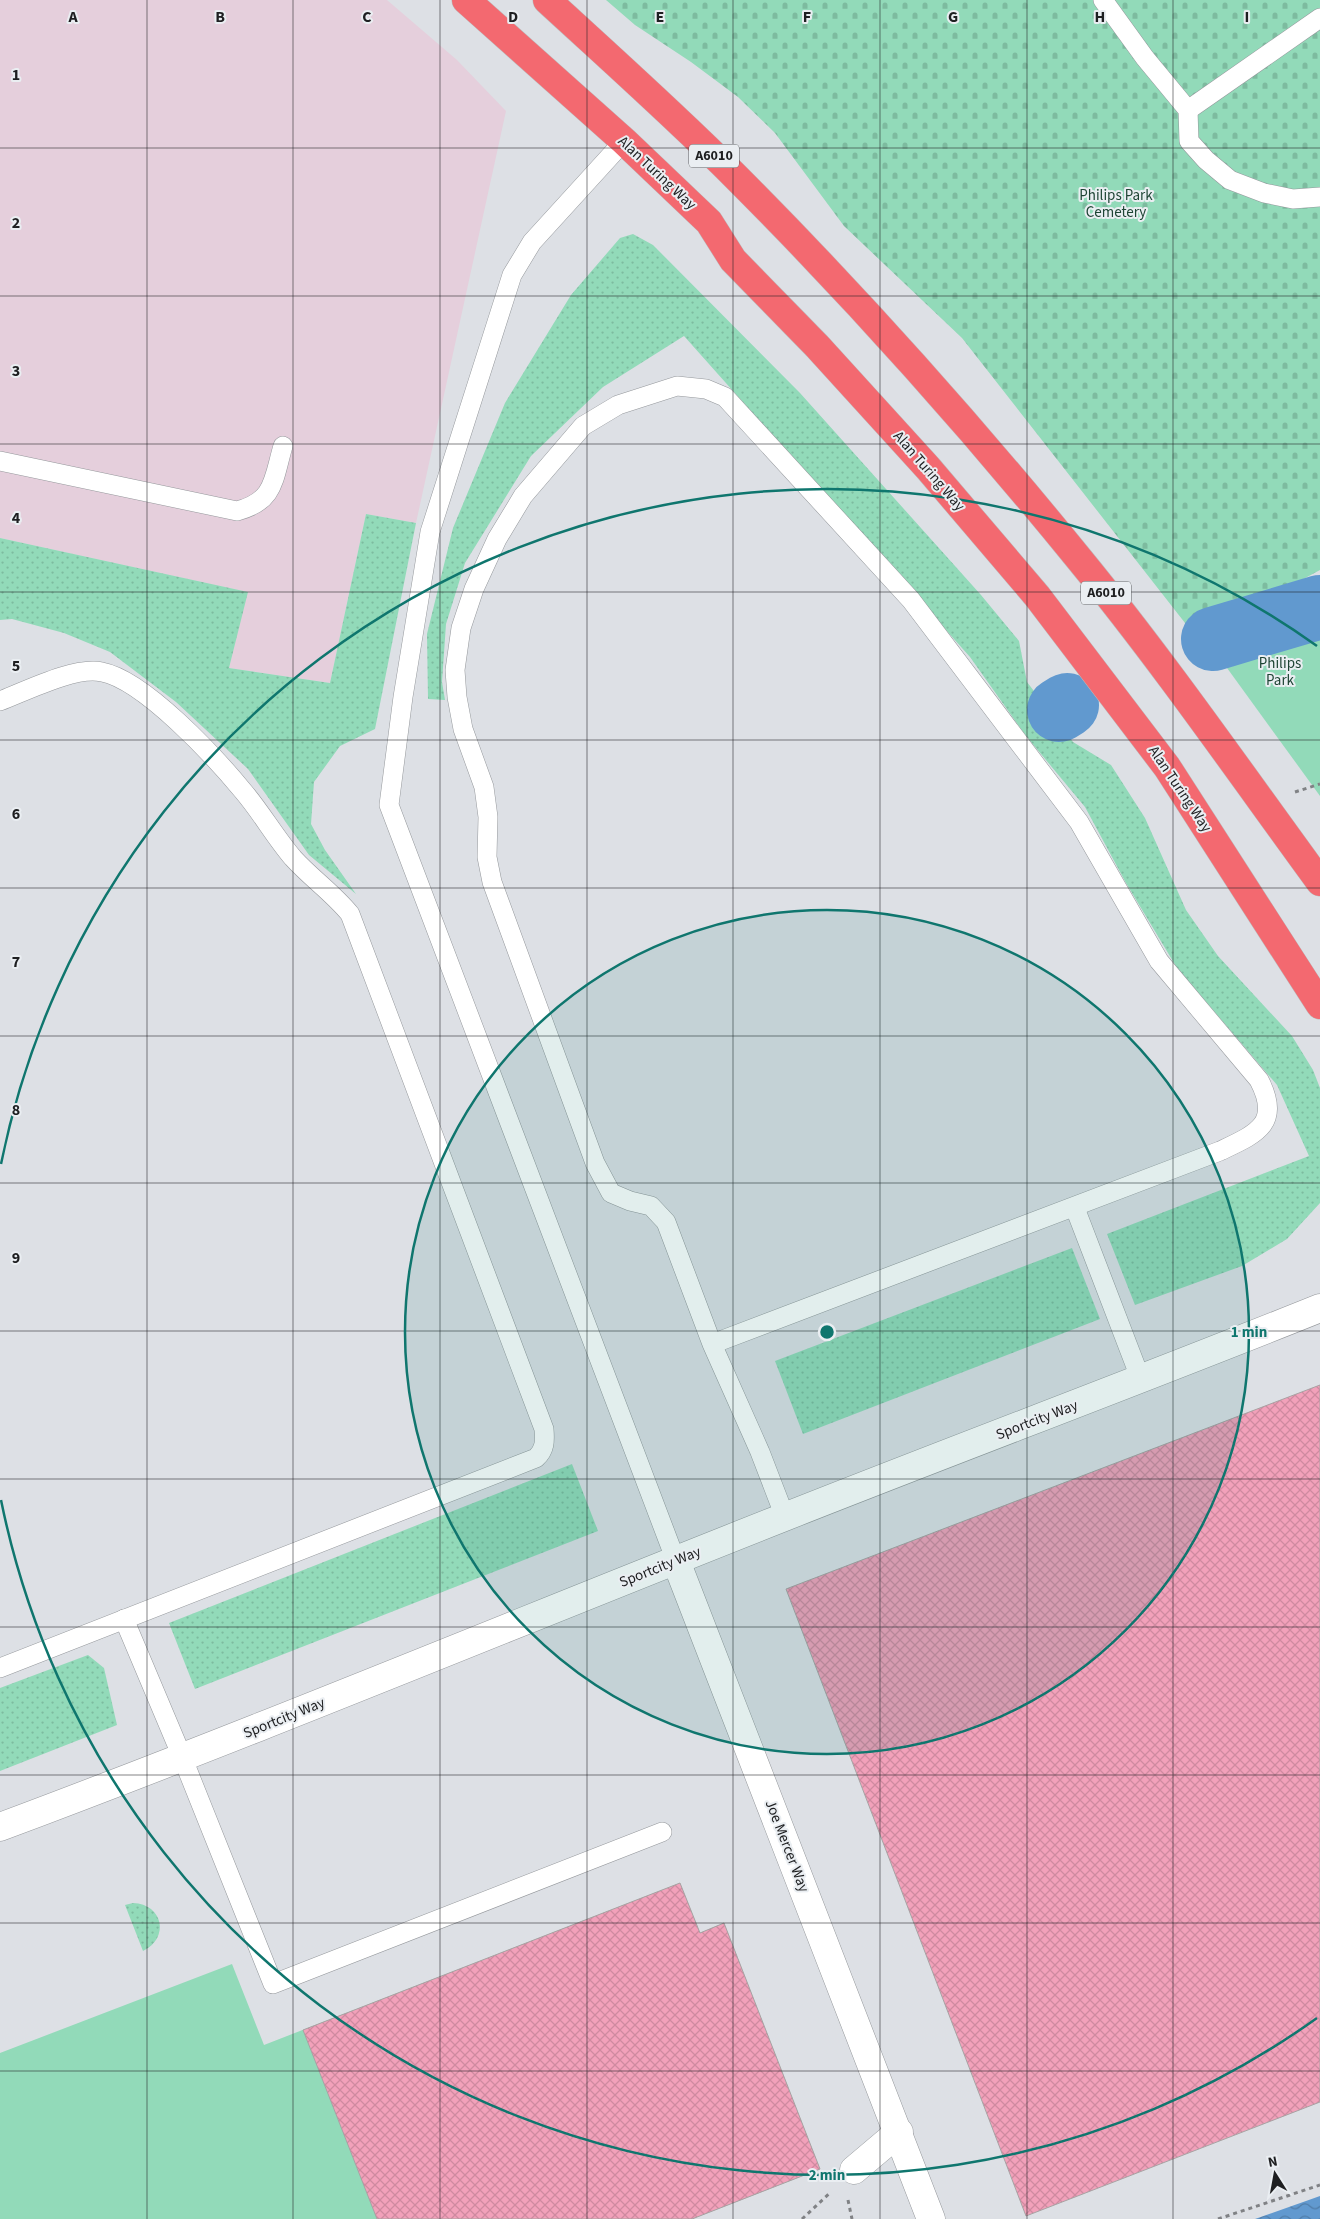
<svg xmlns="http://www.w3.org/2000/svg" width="1320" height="2219" font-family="'Source Sans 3',sans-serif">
	<defs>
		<pattern id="grass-dots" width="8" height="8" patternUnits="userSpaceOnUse" patternTransform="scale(1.25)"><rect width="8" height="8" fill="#92dab9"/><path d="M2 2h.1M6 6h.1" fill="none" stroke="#7dbb9f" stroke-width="1.8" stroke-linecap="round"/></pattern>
		<pattern id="cemetery-stones" width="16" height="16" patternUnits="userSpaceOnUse" patternTransform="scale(1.25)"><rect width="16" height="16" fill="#92dab9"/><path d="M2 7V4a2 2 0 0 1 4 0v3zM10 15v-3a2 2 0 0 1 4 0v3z" fill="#7dbb9f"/></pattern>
		<pattern id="water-waves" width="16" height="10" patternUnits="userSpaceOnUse" patternTransform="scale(1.25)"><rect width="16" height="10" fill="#6199cf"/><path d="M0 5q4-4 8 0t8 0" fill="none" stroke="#4f7ca8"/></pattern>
		<pattern id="building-cross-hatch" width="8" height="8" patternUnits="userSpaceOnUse" patternTransform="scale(1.25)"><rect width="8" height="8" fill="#f2a1ba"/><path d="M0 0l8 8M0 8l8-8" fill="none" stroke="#cf8aa0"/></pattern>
	</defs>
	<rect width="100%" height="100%" fill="#dde0e5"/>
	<polygon fill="#e5cfdc" points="0,0 387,0 457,60 506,111 416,523 366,514 330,683 229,668 247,592 0,538"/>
	<g fill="url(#grass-dots)">
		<polygon points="633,234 653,245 800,393 981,595 1019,641 1027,682 1073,742 1111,765 1145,818 1186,910 1218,956 1292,1036 1313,1070 1320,1088 1320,1203 1287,1239 1242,1266 1135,1305 1107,1234 1309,1156 1277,1085 1177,968 1126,883 1085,807 1026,736 970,657 684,336 603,387 531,456 465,563 446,624 442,682 445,700 428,699 427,634 453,528 505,403 571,295 620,238"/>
		<polygon points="366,514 416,523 375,729 340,746 314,782 311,824 325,850 356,894 309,855 248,769 176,702 110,652 64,633 12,619 0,620 0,538 248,592 229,668 330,683"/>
		<polygon points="1072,1248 1100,1319 803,1434 775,1361"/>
		<polygon points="572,1464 598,1531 195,1689 169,1623"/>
		<polygon points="88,1655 104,1668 117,1725 0,1771 0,1688"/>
		<path d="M133,1903C163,1904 170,1938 143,1951L125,1905Z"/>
	</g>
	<polygon fill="url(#cemetery-stones)" points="606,0 1320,0 1320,570 1196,637 962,338 844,226 775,133 738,97 691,62 635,25"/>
	<g fill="#92dab9">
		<polygon points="1320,617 1320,796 1214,650"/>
		<polygon points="680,1883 700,1933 724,1923 820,2169 692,2219 0,2219 0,2053 232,1964 264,2045"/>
	</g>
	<polygon fill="url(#water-waves)" points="1320,2196 1320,2219 1255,2219"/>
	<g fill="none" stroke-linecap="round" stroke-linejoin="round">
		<g stroke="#6199cf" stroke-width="64">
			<polyline points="1213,639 1320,607"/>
			<polyline points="1059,710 1067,705"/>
		</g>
	</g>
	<g fill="url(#building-cross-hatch)" stroke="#a8a2a3">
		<polygon points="1320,1385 1320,2102 1026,2216 786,1589"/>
		<polygon points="680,1883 700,1933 724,1923 820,2169 692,2219 377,2219 303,2030"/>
	</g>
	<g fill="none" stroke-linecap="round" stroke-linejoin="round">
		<defs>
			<g id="lane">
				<polyline points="1103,0 1145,58 1188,110 1189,141 1206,160 1230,180 1264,193 1293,199 1320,197"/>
				<polyline points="1188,110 1320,18"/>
				<polyline points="624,141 532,242 512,275 430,532 403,697 389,805 676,1561"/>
				<path d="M0,461L237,511C275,501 273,480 283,446"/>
				<path d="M0,701C26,691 75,666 102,672C144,680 215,757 243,791C261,812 275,837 293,858C311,878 333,893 350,914L544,1429C545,1441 545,1450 536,1458L0,1668"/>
				<polyline points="1075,1208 1141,1380"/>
				<path d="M712,1344L1220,1151C1256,1134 1282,1124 1259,1080L1159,961L1079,822L911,600L725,397L706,389L677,386L618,405L583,426L523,496L497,539L474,589L461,628L455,670L457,697L463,729L484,787L488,817L487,857L492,882L595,1163L611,1193L630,1201L651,1206L666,1222L712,1344L760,1452L785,1517"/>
				<polyline points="124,1619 183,1759 273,1984 662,1832"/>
			</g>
			<g id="street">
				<polyline points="676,1561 931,2219"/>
				<path d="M0,1827C262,1729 521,1621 782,1518C961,1447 1141,1380 1320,1308"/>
				<polyline points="854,2170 899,2132"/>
			</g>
			<g id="highway">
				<polyline points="466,0 624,141 709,222 733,260 817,346 928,468 1037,596 1167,767 1320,1005"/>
				<path d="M547,0C609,57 673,114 733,174C855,296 971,426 1080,560C1165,664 1241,774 1320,882"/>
			</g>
		</defs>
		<use href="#lane" stroke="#95989c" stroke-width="20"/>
		<use href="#street" stroke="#95989c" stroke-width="29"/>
		<use href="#highway" stroke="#bcbcbc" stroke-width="29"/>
		<g stroke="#808285" stroke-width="3" stroke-dasharray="4 4" stroke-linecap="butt">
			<polyline points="1295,792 1320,784"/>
			<polyline points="848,2200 852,2219"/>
			<polyline points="802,2219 831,2192"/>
			<polyline points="1218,2219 1320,2185"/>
		</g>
		<use href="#lane" stroke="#fff" stroke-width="19"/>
		<use href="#street" stroke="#fff" stroke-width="28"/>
		<use href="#highway" stroke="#f36970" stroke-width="28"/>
	</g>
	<path fill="none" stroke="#1e1f21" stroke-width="1" stroke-opacity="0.55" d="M147,0V2219M293,0V2219M440,0V2219M587,0V2219M733,0V2219M880,0V2219M1027,0V2219M1173,0V2219M0,148H1320M0,296H1320M0,444H1320M0,592H1320M0,740H1320M0,888H1320M0,1036H1320M0,1183H1320M0,1331H1320M0,1479H1320M0,1627H1320M0,1775H1320M0,1923H1320M0,2071H1320"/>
	<circle cx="827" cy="1332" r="422" fill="#0f766e" fill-opacity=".12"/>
	<g fill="none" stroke="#0f766e" stroke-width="2.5">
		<circle cx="827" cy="1332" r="422"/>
		<path d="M1317 2018A843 843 0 0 1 1 1500M1 1164A843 843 0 0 1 1317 646"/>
	</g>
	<g text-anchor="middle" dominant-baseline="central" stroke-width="4" stroke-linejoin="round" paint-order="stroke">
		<g fill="#eaeef2" stroke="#5b5d60" stroke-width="1">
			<rect x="689" y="144.5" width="50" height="23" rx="4"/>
			<rect x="1081" y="581.5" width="50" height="23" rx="4"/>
		</g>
		<g font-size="14" font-weight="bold" fill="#1e1f21">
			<text x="714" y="156">A6010</text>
			<text x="1106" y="593">A6010</text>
		</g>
		<g font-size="15" fill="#1e1f21" stroke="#eaeef2">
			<text transform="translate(657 173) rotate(43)">Alan Turing Way</text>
			<text transform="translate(929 471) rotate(49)">Alan Turing Way</text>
			<text transform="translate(1180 789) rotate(56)">Alan Turing Way</text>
			<text transform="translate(1037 1420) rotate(-21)">Sportcity Way</text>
			<text transform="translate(660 1567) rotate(-22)">Sportcity Way</text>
			<text transform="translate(284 1718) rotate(-22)">Sportcity Way</text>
			<text transform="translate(787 1846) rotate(69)">Joe Mercer Way</text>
		</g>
		<g font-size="15" fill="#1e4434" stroke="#eaeef2">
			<text x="1116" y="195">Philips Park<tspan x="1116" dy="17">Cemetery</tspan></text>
			<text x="1280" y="663">Philips<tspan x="1280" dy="17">Park</tspan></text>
		</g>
	</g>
	<g font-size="16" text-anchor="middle" font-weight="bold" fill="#1e1f21" stroke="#eaeef2" stroke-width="4" stroke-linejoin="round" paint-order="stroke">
		<text x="73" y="22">A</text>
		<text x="220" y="22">B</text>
		<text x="367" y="22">C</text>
		<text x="513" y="22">D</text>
		<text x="660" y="22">E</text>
		<text x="807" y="22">F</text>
		<text x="953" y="22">G</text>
		<text x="1100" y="22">H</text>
		<text x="1247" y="22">I</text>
		<text x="16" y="80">1</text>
		<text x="16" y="228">2</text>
		<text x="16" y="376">3</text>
		<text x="16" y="523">4</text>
		<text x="16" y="671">5</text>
		<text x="16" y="819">6</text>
		<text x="16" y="967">7</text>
		<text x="16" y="1115">8</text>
		<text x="16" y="1263">9</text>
	</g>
	<circle cx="827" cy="1332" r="8" fill="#0f766e" stroke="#eaeef2" stroke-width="2.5"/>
	<g font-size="15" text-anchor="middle" font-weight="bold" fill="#0f766e" stroke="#eaeef2" stroke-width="4" stroke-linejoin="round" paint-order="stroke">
		<text x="1249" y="1337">1 min</text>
		<text x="827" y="2180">2 min</text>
	</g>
	<g transform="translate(1275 2174) rotate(349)" stroke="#eaeef2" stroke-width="4" paint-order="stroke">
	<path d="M0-4L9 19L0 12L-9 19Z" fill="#1e1f21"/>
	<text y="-8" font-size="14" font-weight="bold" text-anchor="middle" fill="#1e1f21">N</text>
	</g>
</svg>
